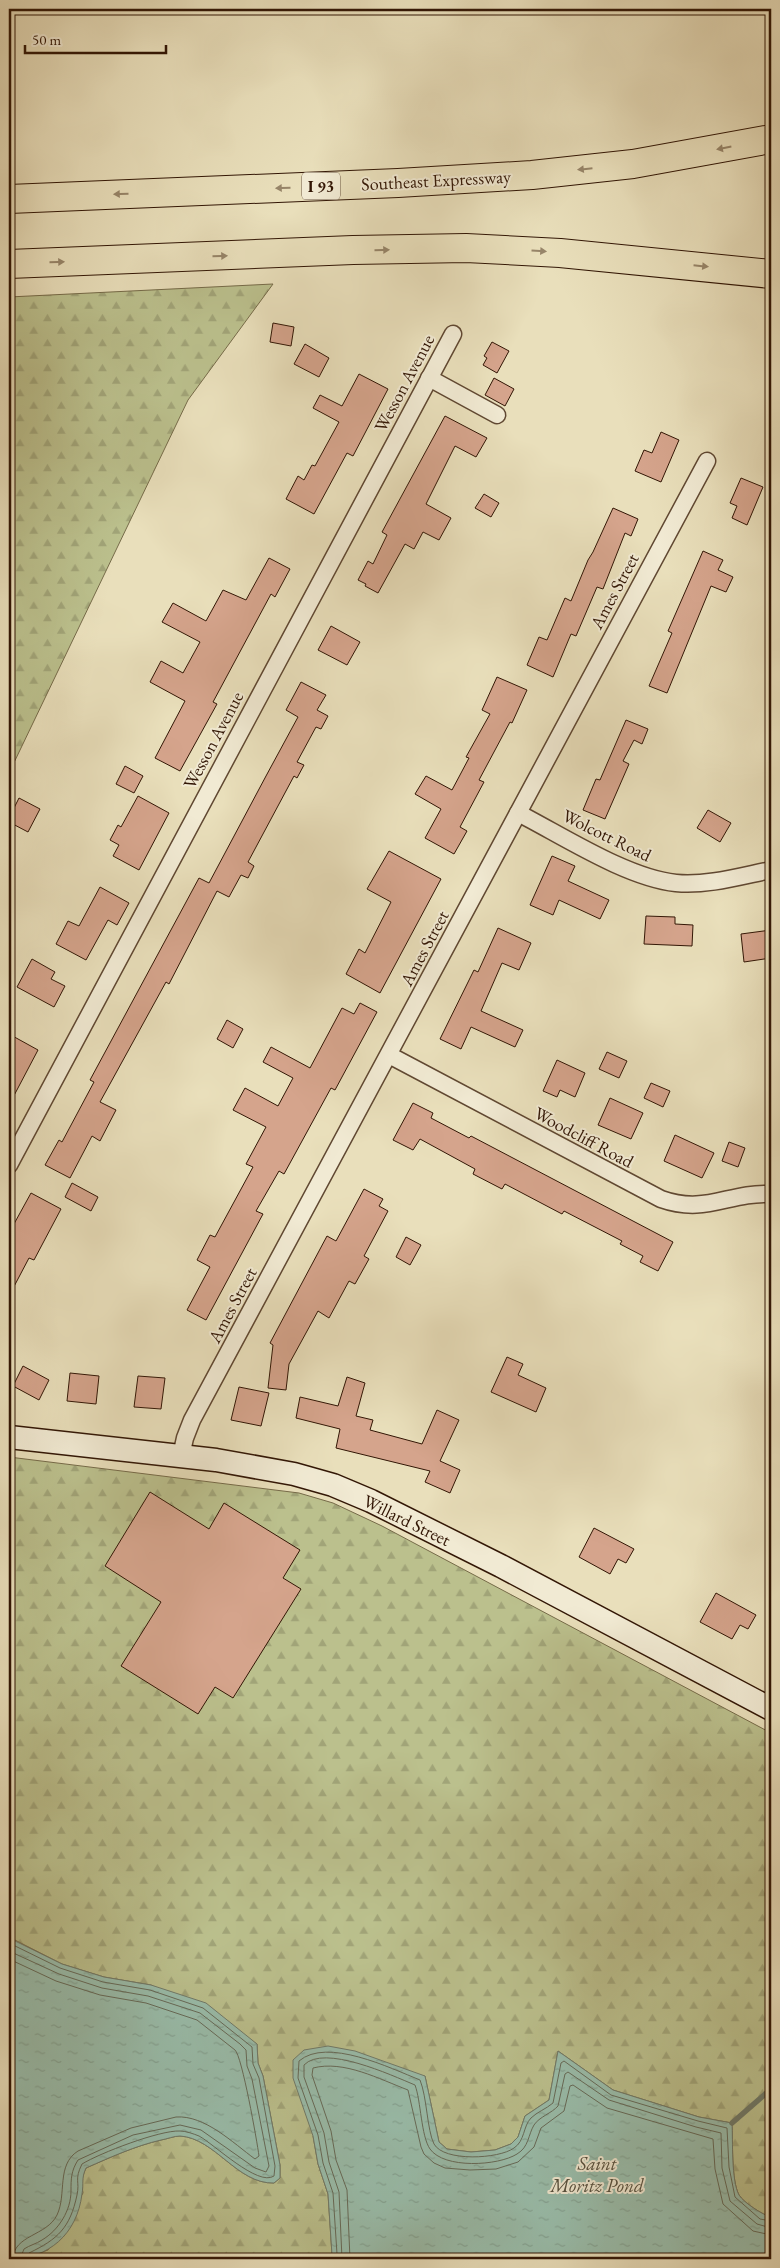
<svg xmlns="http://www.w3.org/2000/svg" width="780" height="2268" font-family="'EB Garamond',serif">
	<defs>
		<pattern id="forest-firs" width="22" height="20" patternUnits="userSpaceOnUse" patternTransform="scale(1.25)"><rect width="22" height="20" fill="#bbc08d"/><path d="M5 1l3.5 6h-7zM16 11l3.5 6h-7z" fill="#a1a478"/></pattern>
		<pattern id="water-ripples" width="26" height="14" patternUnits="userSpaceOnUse" patternTransform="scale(1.25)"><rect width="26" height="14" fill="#99bdab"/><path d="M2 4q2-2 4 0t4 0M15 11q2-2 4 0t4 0" fill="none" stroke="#84a292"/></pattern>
	</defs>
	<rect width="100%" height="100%" fill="#e9dfbb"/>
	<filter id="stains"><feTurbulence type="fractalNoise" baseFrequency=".004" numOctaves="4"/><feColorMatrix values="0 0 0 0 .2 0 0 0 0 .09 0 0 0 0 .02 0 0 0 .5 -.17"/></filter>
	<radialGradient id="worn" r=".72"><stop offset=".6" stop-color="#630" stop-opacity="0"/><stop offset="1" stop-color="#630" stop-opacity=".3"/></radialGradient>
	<g fill="url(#forest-firs)" stroke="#766b49">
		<polygon points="273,284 188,400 9,773 9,297"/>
		<path d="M9,1457L299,1493L333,1503L382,1526L771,1733V2217C763,2215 744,2203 739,2195C731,2180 733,2141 732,2123L699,2117L613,2090L558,2051L549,2100L525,2116L518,2137L511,2144L495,2150L471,2152L447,2149L439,2142L425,2076L313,2136L318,2164L328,2194L332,2255L329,2259H24L48,2250L83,2193L81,2180L86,2168C111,2157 135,2146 161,2140C167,2139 174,2136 180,2136C215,2138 237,2184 274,2183L280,2178V2165L263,2076L258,2063L257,2044L151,1985L104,1977L62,1964L9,1937Z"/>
	</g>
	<g fill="url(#water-ripples)" stroke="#707a69">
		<path d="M9,1938L62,1964L104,1977L151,1985L206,2003L257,2044L258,2063L263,2076L280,2165V2178L274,2183C237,2184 215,2138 180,2136C174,2136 167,2139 161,2140C135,2146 111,2157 86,2168C81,2179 84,2183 82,2194C77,2234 49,2259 9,2259Z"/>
		<path d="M328,2046L355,2051L425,2076L439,2142L447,2149L471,2152L495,2150L511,2144L518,2137L525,2116L549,2100L558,2051L613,2090L699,2117L732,2123C733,2141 731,2180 739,2195C744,2203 763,2215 771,2217V2259H329L332,2255L328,2194L318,2164L313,2136L293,2078V2060L304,2050Z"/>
	</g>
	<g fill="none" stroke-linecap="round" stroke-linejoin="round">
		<g stroke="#666a58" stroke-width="1">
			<path d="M9,1943L60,1968L103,1982L150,1990L203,2008L252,2047L253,2064L259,2078L275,2166L274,2176C258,2187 214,2144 199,2136C194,2134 186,2131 180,2131C160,2130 100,2153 82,2164C74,2180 80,2181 77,2195C70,2228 58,2239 29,2253L26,2259"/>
			<path d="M9,1951L59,1974L102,1988L148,1996L200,2013L240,2044L246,2050L247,2066L252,2079L269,2166L266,2172L255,2168L201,2130L180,2125L133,2135L78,2160C71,2171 71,2179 71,2191C71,2210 59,2230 42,2240C36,2244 30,2245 24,2249L20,2259"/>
			<path d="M9,1959L56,1981L100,1995L146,2003L197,2020L235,2050C242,2056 257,2141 259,2156L255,2159C233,2143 205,2115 176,2117L131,2128L78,2151C56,2165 67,2194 57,2215C47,2236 13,2235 13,2259"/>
			<path d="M335,2259L337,2254L333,2193L323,2163L318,2135L298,2078L299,2061C327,2037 390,2068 420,2080C427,2097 427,2130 434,2144C444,2162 499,2159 514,2148C525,2141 523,2126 531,2118C537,2112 546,2109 553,2103L561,2063L564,2061L611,2095L698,2121L727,2128L729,2167L735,2197L760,2219L771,2221"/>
			<path d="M342,2259L339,2192L329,2162L324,2133L304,2077V2065C324,2044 391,2075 415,2085C421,2101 421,2136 430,2149C444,2169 498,2166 517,2154C529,2147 528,2135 534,2125C539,2117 552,2113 558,2106L565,2074L568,2072L609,2100L696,2127L721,2133L722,2168L730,2201L757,2224L771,2228"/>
			<path d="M350,2259L347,2190L336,2160L331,2131L312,2075L313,2068C344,2060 379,2079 408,2090L421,2147L424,2154L434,2163L445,2168L470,2170L496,2169L518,2162L534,2147L541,2128L564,2111L570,2086L573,2085L607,2108L713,2139L715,2169L723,2204L753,2231L771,2235"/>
		</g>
		<polyline stroke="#707a69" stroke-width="5.5" points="732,2123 771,2089"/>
	</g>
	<g fill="#d5a48c" stroke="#321605">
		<polygon points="273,323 294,327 291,346 270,342"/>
		<polygon points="492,342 509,351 497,373 483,365 487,358 484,356"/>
		<polygon points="305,344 329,358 319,377 294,364"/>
		<polygon points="359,374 388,389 353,456 347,453 314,514 286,499 298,476 304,480 312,465 315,466 339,422 313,408 320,395 342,406"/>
		<polygon points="494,378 514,389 505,406 485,395"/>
		<polygon points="445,416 487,438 476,457 455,446 426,504 451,518 439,540 423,532 414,549 405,544 378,593 365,586 366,584 358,580 368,561 373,564 387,535 382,532"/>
		<polygon points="661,432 679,440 661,482 635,471 644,450 652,453"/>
		<polygon points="741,478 763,487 747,525 732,518 737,506 730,503"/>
		<polygon points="484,494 499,503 491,517 475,508"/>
		<polygon points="613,508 638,519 631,536 625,533 603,589 597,587 576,636 571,634 553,677 527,665 539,637 547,640 565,598 571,601 588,560 593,552"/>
		<polygon points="703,551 723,560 718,570 733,577 726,592 711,586 667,693 649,686 672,633 668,631"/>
		<polygon points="269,558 290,569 275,597 271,594 213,702 217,704 180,771 155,758 185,701 150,682 161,661 183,673 200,642 162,622 173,603 206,621 223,590 246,600"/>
		<polygon points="331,626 360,642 347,665 318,650"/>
		<polygon points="497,677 527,690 512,723 510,722 479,780 484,782 460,827 467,831 454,854 425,838 441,809 415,794 426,776 452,790 469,758 466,757 490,714 482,710"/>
		<polygon points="301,682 326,695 317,710 328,716 321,729 316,727 297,762 304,765 297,778 294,776 248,862 254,866 248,878 241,875 229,897 217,891 169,984 166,982 100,1102 116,1110 100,1141 92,1136 70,1178 45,1165 59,1140 62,1142 94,1082 90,1080 199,878 209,883 266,776 298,717 286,710"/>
		<polygon points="626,720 648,729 642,744 634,740 623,761 629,764 605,819 583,810 596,779 600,780"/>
		<polygon points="125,766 143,776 134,793 116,784"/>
		<polygon points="138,796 169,813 139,870 113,856 119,845 110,840 118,825 121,827"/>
		<polygon points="19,798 40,809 28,832 9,822 9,818"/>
		<polygon points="708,810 731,823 720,842 697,828"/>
		<polygon points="389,851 441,879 380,993 346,974 359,949 365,953 391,902 367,889"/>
		<polygon points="552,856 575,866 568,881 609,900 600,919 559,900 553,915 530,905"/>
		<polygon points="100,887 129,903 117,925 108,920 86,960 56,944 68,921 79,926"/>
		<polygon points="646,916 675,917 675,924 693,925 692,946 644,944"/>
		<polygon points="498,928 531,943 519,970 502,963 481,1011 523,1030 515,1047 471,1027 461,1049 440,1039 474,970 478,972"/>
		<polygon points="771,930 771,958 744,962 741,934"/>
		<polygon points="32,959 55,972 51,979 65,986 54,1007 17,987"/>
		<polygon points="360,1003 377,1012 335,1090 331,1088 284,1174 279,1171 256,1211 263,1214 206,1320 187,1310 210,1267 197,1260 210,1235 215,1237 253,1167 246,1164 266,1127 233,1110 245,1088 278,1106 293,1078 263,1062 271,1047 310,1068 342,1008 354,1014"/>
		<polygon points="227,1020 243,1029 233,1048 217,1039"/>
		<polygon points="9,1034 38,1050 9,1105"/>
		<polygon points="607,1052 627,1061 619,1078 599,1069"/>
		<polygon points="557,1060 585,1073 575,1097 560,1090 557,1097 543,1091"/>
		<polygon points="651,1083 670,1091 663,1107 644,1098"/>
		<polygon points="610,1098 643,1113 631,1139 598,1125"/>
		<polygon points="413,1103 433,1113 431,1118 469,1138 471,1136 673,1242 658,1271 640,1262 643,1256 620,1244 622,1241 564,1211 562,1214 505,1184 502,1189 473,1174 475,1169 420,1139 413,1150 393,1140"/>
		<polygon points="675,1135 714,1153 702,1178 664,1161"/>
		<polygon points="729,1142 745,1148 738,1167 722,1161"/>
		<polygon points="72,1183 98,1197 91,1211 65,1197"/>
		<polygon points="364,1189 383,1199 379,1206 388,1211 364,1256 369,1259 355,1284 349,1281 329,1318 318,1311 289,1364 286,1390 268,1388 273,1345 270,1343 327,1236 336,1241"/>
		<polygon points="31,1193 61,1209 34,1260 29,1258 9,1296 9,1233"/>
		<polygon points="406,1237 421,1245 410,1265 396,1257"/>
		<polygon points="507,1357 523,1364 518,1375 546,1388 536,1412 491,1392"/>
		<polygon points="23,1366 49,1380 39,1400 13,1386"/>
		<polygon points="70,1373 99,1376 96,1404 67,1401"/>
		<polygon points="138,1376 165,1378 161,1409 134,1407"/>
		<polygon points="347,1377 365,1383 356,1416 373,1420 370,1430 422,1444 437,1410 459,1420 440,1461 460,1470 450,1493 425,1482 430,1471 336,1448 340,1429 296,1418 300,1397 338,1406"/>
		<polygon points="239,1387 269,1393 261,1426 231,1420"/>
		<polygon points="150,1492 209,1529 224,1503 300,1550 283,1578 301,1589 233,1698 215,1687 198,1714 121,1666 161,1602 105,1566"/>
		<polygon points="594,1528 634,1549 626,1563 618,1559 610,1574 579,1557"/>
		<polygon points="716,1593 756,1615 748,1629 740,1625 732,1639 700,1622"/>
	</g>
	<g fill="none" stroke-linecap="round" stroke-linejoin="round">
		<defs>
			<g id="minor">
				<polyline points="429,378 497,415"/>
				<path d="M518,813C563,836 627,878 676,883C707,886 741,876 771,870"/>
				<path d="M389,1055L661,1199C706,1215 728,1192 771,1194"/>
				<polyline points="9,1165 453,334"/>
				<polyline points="181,1456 185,1438 192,1420 707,461"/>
			</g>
			<polyline id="secondary" points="9,1437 216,1460 294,1474 333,1485 371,1501 501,1566 771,1709"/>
			<g id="motorway">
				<polyline points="9,199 398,183 532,175 633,164 771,139"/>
				<polyline points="9,264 353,250 466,248 560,253 771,274"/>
			</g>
		</defs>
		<use href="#minor" stroke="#604832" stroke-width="19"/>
		<use href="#secondary" stroke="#321605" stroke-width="25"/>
		<use href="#motorway" stroke="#321605" stroke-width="30"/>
		<use href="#minor" stroke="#f1ead3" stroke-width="16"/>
		<use href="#secondary" stroke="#f1ead3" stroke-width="22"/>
		<use href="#motorway" stroke="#e9dfbb" stroke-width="28"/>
	</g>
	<defs><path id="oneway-solid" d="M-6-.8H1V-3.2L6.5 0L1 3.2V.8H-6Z" transform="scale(1.25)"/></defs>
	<g fill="#978569">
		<use href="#oneway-solid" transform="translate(724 148) rotate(169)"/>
		<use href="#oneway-solid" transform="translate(585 169) rotate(174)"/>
		<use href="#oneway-solid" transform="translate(283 188) rotate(178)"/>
		<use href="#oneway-solid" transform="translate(121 194) rotate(178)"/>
		<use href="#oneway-solid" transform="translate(382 250) rotate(-2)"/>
		<use href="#oneway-solid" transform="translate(539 251) rotate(4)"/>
		<use href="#oneway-solid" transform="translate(220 256) rotate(-2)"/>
		<use href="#oneway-solid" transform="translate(57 262) rotate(-2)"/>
		<use href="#oneway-solid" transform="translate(701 266) rotate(6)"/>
	</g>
	<g text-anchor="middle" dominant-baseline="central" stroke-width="4" stroke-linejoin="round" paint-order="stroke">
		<rect fill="#f1ead3" stroke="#6b5643" stroke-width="1" x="302" y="172.5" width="38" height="27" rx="4"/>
		<g font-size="16" font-weight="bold" fill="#321605">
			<text x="321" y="186">I 93</text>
		</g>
		<g font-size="18" fill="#321605" stroke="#f1ead3">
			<text transform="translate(436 180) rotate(-3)">Southeast Expressway</text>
			<text transform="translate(404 383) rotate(-62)">Wesson Avenue</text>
			<text transform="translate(614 591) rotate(-62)">Ames Street</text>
			<text transform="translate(213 740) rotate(-62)">Wesson Avenue</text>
			<text transform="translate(607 835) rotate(26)">Wolcott Road</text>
			<text transform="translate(424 948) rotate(-62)">Ames Street</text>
			<text transform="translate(584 1137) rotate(28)">Woodcliff Road</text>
			<text transform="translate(232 1305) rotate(-62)">Ames Street</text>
			<text transform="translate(407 1520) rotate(26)">Willard Street</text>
		</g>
		<g font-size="19" font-style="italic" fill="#56503f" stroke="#f1ead3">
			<text x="597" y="2163">Saint<tspan x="597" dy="22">Moritz Pond</tspan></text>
		</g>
	</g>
	<rect width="780" height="2268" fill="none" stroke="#e9dfbb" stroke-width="30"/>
	<rect x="10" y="10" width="760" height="2248" fill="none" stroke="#321605" stroke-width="2.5"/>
	<rect x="15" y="15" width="750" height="2238" fill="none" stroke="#321605"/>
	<path d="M25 45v8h141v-8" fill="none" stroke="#321605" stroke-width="2.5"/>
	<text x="32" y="45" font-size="15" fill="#321605" stroke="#f1ead3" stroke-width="4" paint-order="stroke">50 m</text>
	<rect width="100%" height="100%" filter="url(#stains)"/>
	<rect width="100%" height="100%" fill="url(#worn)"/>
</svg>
